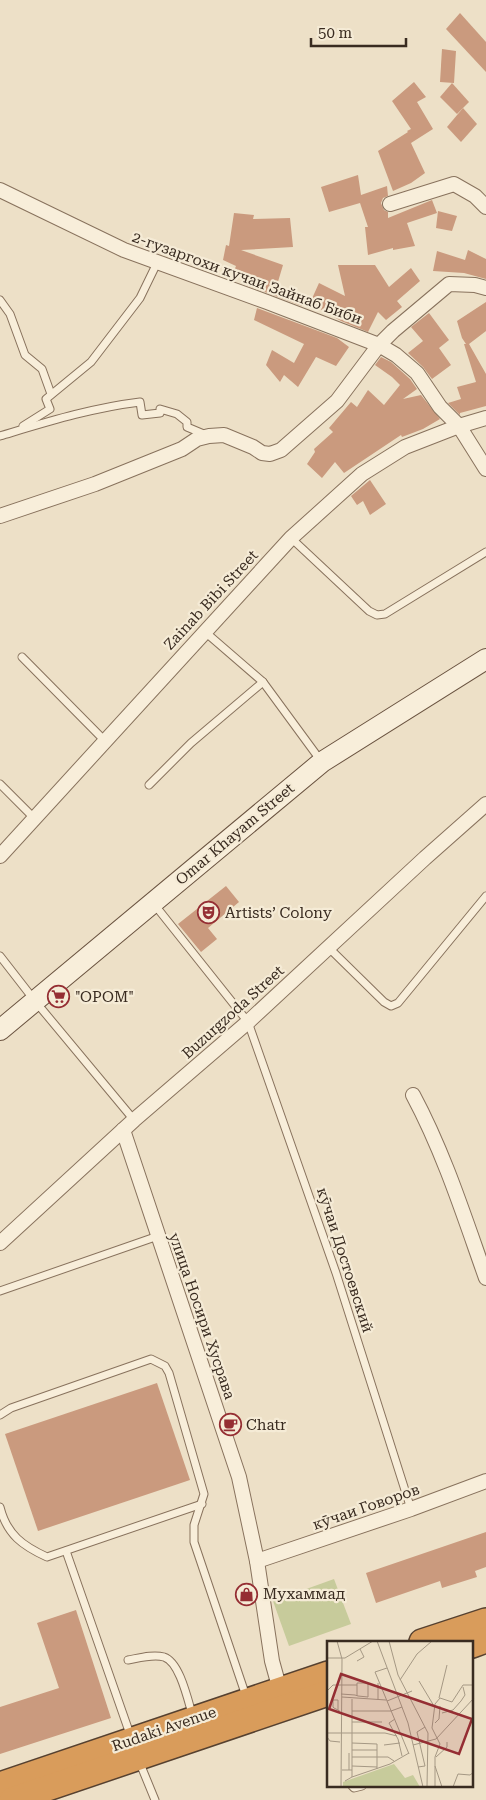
<svg xmlns="http://www.w3.org/2000/svg" width="486" height="1800" font-family="'Roboto Serif',serif">
	<rect width="100%" height="100%" fill="#ede0c7"/>
	<polygon fill="#c7cb9b" points="334,1579 351,1624 289,1646 273,1601"/>
	<g fill="#ca9a7e">
		<polygon points="460,13 486,42 486,72 446,29"/>
		<polygon points="442,49 456,51 454,83 440,82"/>
		<polygon points="414,82 426,97 417,102 433,129 411,143 425,173 411,183 393,191 378,151 408,132 407,131 411,129 392,101"/>
		<polygon points="452,83 469,102 457,114 440,97"/>
		<polygon points="463,108 477,124 461,142 447,127"/>
		<polygon points="358,175 361,195 387,186 388,196 383,198 381,203 384,210 388,212 388,218 432,200 437,213 407,223 415,246 393,250 393,248 368,255 365,227 368,227 360,203 329,212 321,187"/>
		<polygon points="438,211 457,216 452,231 436,228"/>
		<polygon points="234,213 254,215 253,219 290,218 293,247 241,250 283,265 277,285 308,297 302,306 241,283 242,276 234,271 236,266 223,260 226,245 229,246"/>
		<polygon points="468,250 486,259 486,279 464,273 433,271 437,251 465,260"/>
		<polygon points="338,265 375,265 389,287 411,268 420,281 397,301 402,307 386,320 378,312 368,332 341,321 310,303 319,283 345,296"/>
		<polygon points="486,302 486,331 469,344 486,374 486,406 460,413 460,415 448,403 461,399 457,387 476,382 464,344 466,344 462,338 457,321"/>
		<polygon points="257,308 337,338 349,347 336,366 316,357 298,387 284,375 280,382 266,365 272,350 294,363 304,344 254,320"/>
		<polygon points="429,313 449,340 439,348 451,365 432,379 423,367 408,353 423,341 411,327"/>
		<polygon points="381,357 391,362 410,379 417,389 403,399 421,395 440,419 423,429 402,437 401,435 344,473 335,462 322,478 307,464 315,452 314,449 333,432 329,428 351,402 357,407 368,390 384,405 400,385 392,377 375,365"/>
		<polygon points="370,480 386,504 370,515 363,501 357,505 351,496"/>
		<polygon points="226,886 239,902 208,928 217,939 201,952 178,924"/>
		<polygon points="157,1383 190,1480 38,1531 5,1434"/>
		<polygon points="486,1532 486,1567 475,1571 477,1577 442,1588 440,1581 376,1603 366,1573"/>
		<polygon points="76,1610 111,1718 0,1754 0,1707 59,1688 37,1623"/>
	</g>
	<g fill="none" stroke-linecap="round" stroke-linejoin="round">
		<defs>
			<g id="lane">
				<polyline points="0,300 10,314 25,355 42,369 51,394"/>
				<polyline points="23,426 50,409 46,399 91,362 140,298 157,263"/>
				<path d="M0,436C47,422 91,408 140,402L142,415L160,413V409L177,414L187,422V427L206,435"/>
				<polyline points="291,538 369,611 377,615 385,614 486,552"/>
				<polyline points="204,631 263,682 321,761"/>
				<polyline points="22,657 104,740"/>
				<polyline points="0,784 34,818"/>
				<polyline points="149,785 191,743 263,682"/>
				<polyline points="154,904 248,1022 336,1273 411,1509"/>
				<polyline points="328,947 384,1002 391,1006 398,1003 486,896"/>
				<polyline points="0,956 35,1001 134,1120"/>
				<polyline points="0,1291 158,1236"/>
				<polyline points="0,1415 11,1408 151,1359 165,1366 169,1373 204,1494 194,1525 194,1542 247,1699"/>
				<path d="M0,1507C7,1535 23,1546 47,1557L202,1504"/>
				<polyline points="66,1551 131,1737"/>
				<path d="M128,1660C139,1658 153,1654 164,1657C180,1662 188,1701 193,1717"/>
				<polyline points="139,1761 155,1800"/>
				<polyline points="352,1786 354,1788 362,1786"/>
			</g>
			<g id="street">
				<polyline points="0,190 124,250 267,302 379,345 396,355 417,373 440,407 459,426 486,469"/>
				<polyline points="390,204 454,184 475,196 486,207"/>
				<polyline points="0,516 95,484 182,449 197,439 209,436 224,435 253,447 262,453 270,454 281,450 337,401 379,345 393,331 449,284 475,285 486,288"/>
				<polyline points="0,856 291,538 362,474 405,447 459,426 486,418"/>
				<path d="M413,1095C444,1153 464,1216 486,1278"/>
				<polyline points="123,1130 239,1477 257,1561 272,1661 280,1690"/>
				<polyline points="0,1243 134,1120 248,1022 425,858 486,804"/>
				<polyline points="257,1561 411,1509 486,1481"/>
			</g>
			<polyline id="secondary" points="0,1030 322,762 486,659"/>
			<g id="highway">
				<polyline points="422,1642 486,1621"/>
				<polyline points="472,1645 486,1640"/>
				<polyline points="0,1785 328,1674"/>
				<polyline points="12,1800 328,1693"/>
			</g>
		</defs>
		<use href="#lane" stroke="#88725d" stroke-width="9"/>
		<use href="#street" stroke="#88725d" stroke-width="16"/>
		<use href="#secondary" stroke="#6a5340" stroke-width="22"/>
		<use href="#highway" stroke="#564130" stroke-width="28"/>
		<use href="#lane" stroke="#f8eeda" stroke-width="7"/>
		<use href="#street" stroke="#f8eeda" stroke-width="14"/>
		<use href="#secondary" stroke="#f8eeda" stroke-width="20"/>
		<use href="#highway" stroke="#d99c5b" stroke-width="25"/>
	</g>
	<defs>
		<symbol id="theatre-ring" viewBox="-11 -11 22 22"><circle r="9.5" fill="#f5ebd6" stroke="#952e33" stroke-width="1.5"/><path d="M-5-5.5Q0-4 5-5.5V0Q5 5 0 6Q-5 5-5 0ZM-3.3-2.5H-1v1.5H-3.3ZM1-2.5H3.3v1.5H1ZM-2.8 1Q0 5.5 2.8 1Z" fill="#952e33"/></symbol>
		<symbol id="supermarket-ring" viewBox="-11 -11 22 22"><circle r="9.5" fill="#f5ebd6" stroke="#952e33" stroke-width="1.5"/><path d="M-6-5.5h2.5l.6 2H6L4.5 2H-2.5L-4.4-4H-6ZM-1.5 3.2a1.3 1.3 0 1 0 .1 0ZM3 3.2a1.3 1.3 0 1 0 .1 0Z" fill="#952e33"/></symbol>
		<symbol id="cafe-ring" viewBox="-11 -11 22 22"><circle r="9.5" fill="#f5ebd6" stroke="#952e33" stroke-width="1.5"/><path d="M-5.5-4.5H6V0H3Q3 3.5 0 3.5H-2.5Q-5.5 3.5-5.5 0ZM3-3.2v2h1.7v-2ZM-6 4.5H4V6H-6Z" fill="#952e33"/></symbol>
		<symbol id="shop-ring" viewBox="-11 -11 22 22"><circle r="9.5" fill="#f5ebd6" stroke="#952e33" stroke-width="1.5"/><path d="M-5-2.5h2.3a2.7 3.5 0 0 1 5.4 0H5L5.5 6h-11ZM-1.5-2.5h3a1.5 2.3 0 0 0-3 0Z" fill="#952e33"/></symbol>
	</defs>
	<g fill-rule="evenodd">
		<use href="#theatre-ring" x="196" y="900" width="25" height="25"/>
		<use href="#supermarket-ring" x="46" y="984" width="25" height="25"/>
		<use href="#cafe-ring" x="218" y="1412" width="25" height="25"/>
		<use href="#shop-ring" x="234" y="1582" width="25" height="25"/>
	</g>
	<g text-anchor="middle" dominant-baseline="central" stroke-width="4.5" stroke-linejoin="round" paint-order="stroke">
		<g font-size="15" fill="#392b20" stroke="#f5ebd6">
			<text transform="translate(247 278) rotate(20)">2-гузаргохи кучаи Зайнаб Биби</text>
			<text transform="translate(211 600) rotate(-47)">Zainab Bibi Street</text>
			<text transform="translate(235 834) rotate(-40)">Omar Khayam Street</text>
			<text transform="translate(233 1012) rotate(-42)">Buzurgzoda Street</text>
			<text transform="translate(345 1260) rotate(72)">кӯчаи Достоевский</text>
			<text transform="translate(202 1316) rotate(71)">улица Носири Хусрава</text>
			<text transform="translate(366 1507) rotate(-19)">кӯчаи Говоров</text>
			<text transform="translate(164 1729) rotate(-19)">Rudaki Avenue</text>
		</g>
		<g font-size="15" fill="#392b20" stroke="#f5ebd6" text-anchor="start">
			<text x="225" y="913">Artists’ Colony</text>
			<text x="75" y="997">"OPOM"</text>
			<text x="246" y="1425">Chatr</text>
			<text x="263" y="1594">Мухаммад</text>
		</g>
	</g>
	<g transform="translate(327 1641)">
		<rect width="146" height="146" fill="#ede0c7"/>
		<path d="M67,123L78,137L86,134L93,146H16V141Z" fill="#c7cb9b"/>
		<path fill="none" stroke="#a59884" stroke-width="1" d="M10,0L15,18L14,146M50,0L81,82L96,146M62,0L71,34L101,92L100,146M0,17H18L46,0M30,20L37,16L33,8M60,27L48,31L82,113M73,39L90,13L105,0M92,40L107,65M51,42V59M0,50L6,44H30M14,53L28,54L31,55L41,56V42H30V55M15,56L59,59M112,57L120,24M60,60L85,50M11,69V59H6V66L7,67L11,69L12,70H13M25,70H64L75,66M115,72L126,69L134,60L138,54L136,46M68,78L62,82L71,98L75,115M25,81H55M108,82L112,78L113,65M0,92H58L70,95M0,96L3,100L13,101M25,102L50,103V128M57,104L73,102M86,104L109,98L147,57M25,109H50M22,112V129M25,116H61L67,120M109,116L120,106V101M25,125L50,126M108,125L115,146M91,126L98,125L90,91L98,86M15,129H25V58M25,136L63,123L82,112M18,140L25,136V129M108,146V116L113,103L105,87L108,63L113,57L125,61L136,44H147M126,146L131,133L143,134L147,131"/>
		<path fill="#952e33" fill-opacity="0.15" stroke="#952e33" stroke-width="2.5" d="M14,33L145,78L132,113L2,68Z"/>
		<rect width="146" height="146" fill="none" stroke="#392b20" stroke-width="2.5"/>
	</g>
	<path d="M311 38v8h95v-8" fill="none" stroke="#392b20" stroke-width="2.5"/>
	<text x="318" y="38" font-size="15" fill="#392b20" stroke="#f5ebd6" stroke-width="4" paint-order="stroke">50 m</text>
</svg>
